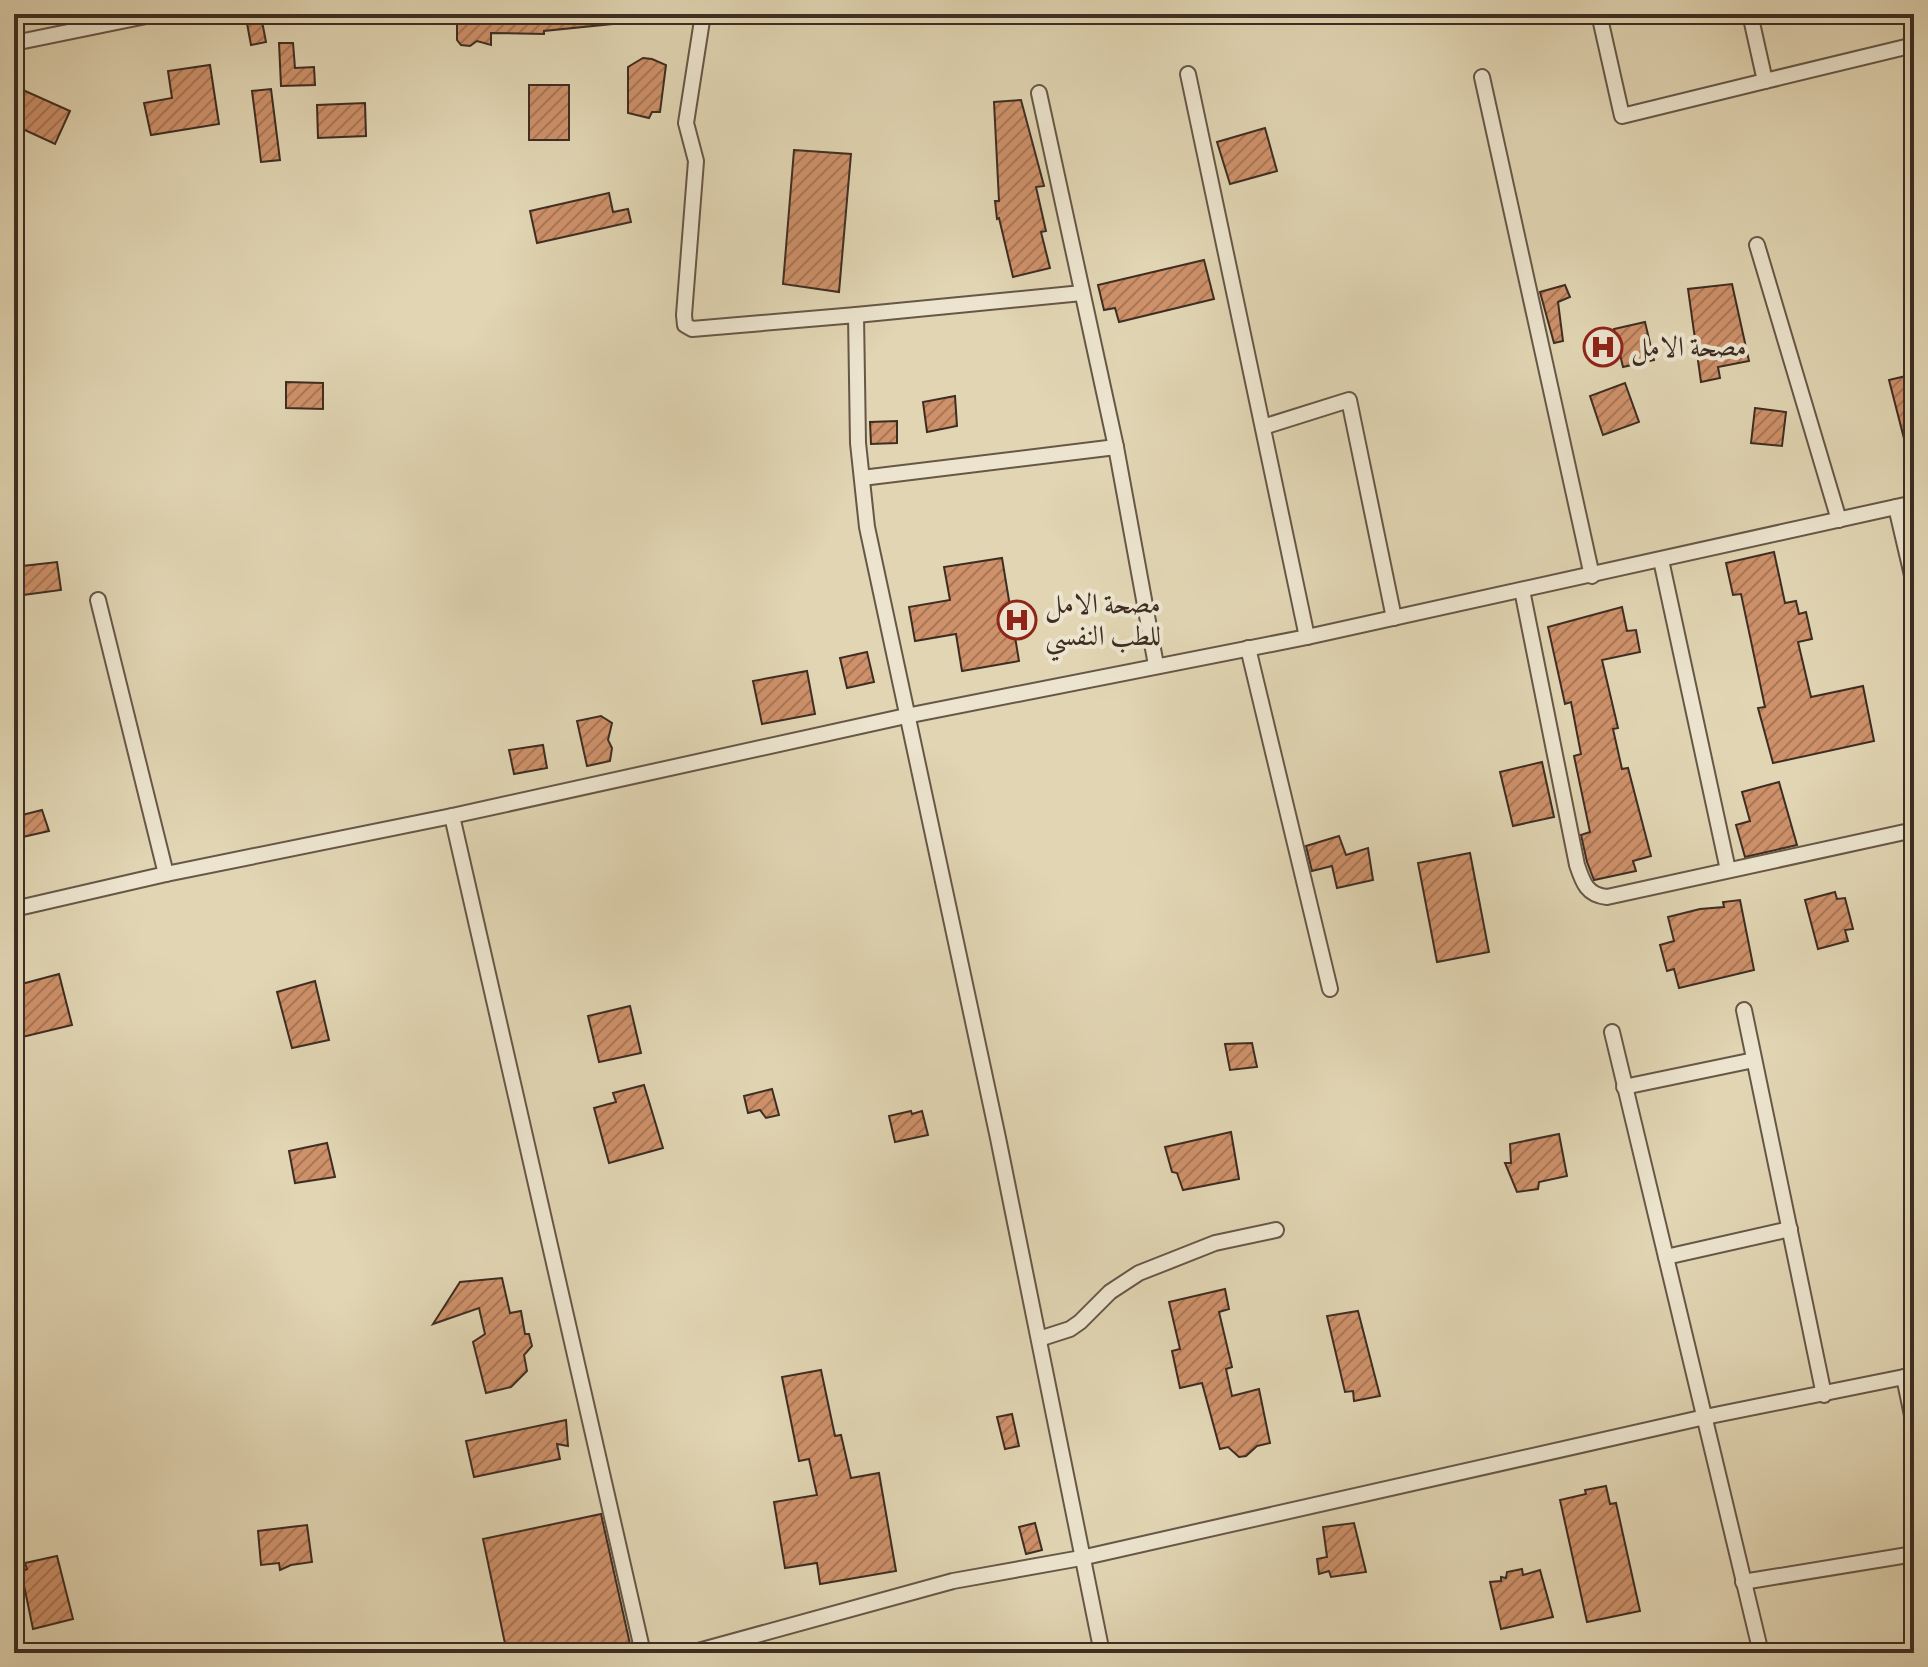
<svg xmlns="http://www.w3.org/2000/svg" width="1928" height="1667" font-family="'IM FELL Double Pica',Amiri,serif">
	<defs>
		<pattern id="building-hatch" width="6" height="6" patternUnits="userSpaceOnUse" patternTransform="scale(2)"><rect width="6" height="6" fill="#ce916a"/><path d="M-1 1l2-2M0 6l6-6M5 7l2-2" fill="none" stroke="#a97757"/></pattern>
	</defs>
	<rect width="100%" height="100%" fill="#e1d5b3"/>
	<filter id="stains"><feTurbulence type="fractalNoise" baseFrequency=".0025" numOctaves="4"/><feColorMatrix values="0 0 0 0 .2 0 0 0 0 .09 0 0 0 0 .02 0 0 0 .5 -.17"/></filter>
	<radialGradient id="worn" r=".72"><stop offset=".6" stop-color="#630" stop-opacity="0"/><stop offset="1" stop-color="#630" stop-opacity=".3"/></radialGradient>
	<g fill="url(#building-hatch)" stroke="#3e2d23" stroke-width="2">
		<polygon points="457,14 611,14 612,24 544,31 544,34 491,33 491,45 477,41 470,46 461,45 457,40"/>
		<polygon points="261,16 266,42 251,45 246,18"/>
		<polygon points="279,43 293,43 295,68 314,67 315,85 281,86"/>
		<polygon points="643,58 652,59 666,65 660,112 652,112 649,118 628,113 628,67"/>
		<polygon points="210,65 219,124 151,135 144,103 172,98 168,71"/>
		<rect x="529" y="85" width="40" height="55"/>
		<polygon points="14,86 70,111 55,144 14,125"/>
		<polygon points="271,89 280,160 261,162 252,91"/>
		<polygon points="1021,100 1044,186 1036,187 1046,231 1041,232 1050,268 1013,277 999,218 997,219 995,201 999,201 994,102"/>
		<polygon points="365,103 366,136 318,138 317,105"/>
		<polygon points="1265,128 1277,171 1230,184 1217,142"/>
		<polygon points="794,150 851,154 839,292 783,284"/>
		<polygon points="609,193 613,212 628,209 631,222 537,243 530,211"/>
		<polygon points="1204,260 1214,299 1119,322 1115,308 1104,310 1098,285"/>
		<polygon points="1732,284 1749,361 1718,367 1720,378 1701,382 1688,289"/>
		<polygon points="1565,285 1570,297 1558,302 1563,341 1554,343 1540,292"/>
		<polygon points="1645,322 1654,360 1623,367 1614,329"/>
		<polygon points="1914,374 1914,457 1909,458 1889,380"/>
		<polygon points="286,382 323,383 323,409 286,408"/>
		<polygon points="1625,383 1639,422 1603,435 1590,396"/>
		<polygon points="955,396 957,426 927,432 923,402"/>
		<polygon points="1755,408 1786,412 1782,446 1751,443"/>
		<polygon points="897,421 897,443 871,444 870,422"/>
		<polygon points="1774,552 1785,603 1796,601 1799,614 1806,612 1812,639 1798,642 1811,697 1863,686 1874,741 1773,763 1758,708 1765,707 1741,594 1733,595 1726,563"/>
		<polygon points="1002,558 1019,661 962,671 956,634 915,641 909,607 950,600 944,567"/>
		<polygon points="57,562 61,590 15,596 14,567"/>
		<polygon points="1622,607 1627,631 1636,630 1640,652 1602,660 1618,728 1613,729 1622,769 1628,768 1651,856 1633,861 1636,871 1594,880 1587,862 1581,835 1590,832 1574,756 1581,754 1571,702 1565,704 1548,627"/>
		<polygon points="867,652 874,682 847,688 840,658"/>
		<polygon points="807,671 815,714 762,724 753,681"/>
		<polygon points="601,716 612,723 608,740 612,748 610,761 587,766 577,721"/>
		<polygon points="543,745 547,768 514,774 509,750"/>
		<polygon points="1542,762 1554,817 1513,826 1500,772"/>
		<polygon points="1779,782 1797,845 1745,857 1736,825 1750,821 1742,792"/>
		<polygon points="42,810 49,831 14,839 14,817"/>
		<polygon points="1339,836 1346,855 1368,848 1373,880 1337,888 1332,866 1312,871 1306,846"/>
		<polygon points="1470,853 1489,952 1437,962 1418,863"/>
		<polygon points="1835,892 1837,899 1845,898 1853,929 1845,930 1848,941 1818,949 1805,900"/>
		<polygon points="1740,900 1754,970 1679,988 1674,969 1667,971 1660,945 1674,941 1668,917 1700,909 1724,907 1723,902"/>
		<polygon points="59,974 72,1025 14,1039 14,986"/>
		<polygon points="315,981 329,1040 292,1048 277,992"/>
		<polygon points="630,1006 641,1053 599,1062 588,1016"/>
		<polygon points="1252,1043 1257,1067 1230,1070 1225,1044"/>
		<polygon points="644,1085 663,1148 609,1163 594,1108 616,1102 613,1093"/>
		<polygon points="772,1089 779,1115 766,1118 760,1110 748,1113 744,1096"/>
		<polygon points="911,1111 912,1114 922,1111 928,1135 895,1142 889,1116"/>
		<polygon points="1231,1132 1239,1179 1183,1190 1177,1173 1172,1172 1165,1147"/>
		<polygon points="1559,1134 1567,1176 1539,1182 1538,1189 1517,1192 1505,1163 1511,1163 1510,1144"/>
		<polygon points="327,1143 335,1177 295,1183 289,1151"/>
		<polygon points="502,1278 510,1313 521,1311 525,1334 529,1334 532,1346 524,1355 527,1371 511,1387 486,1393 473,1342 485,1334 479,1308 433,1324 460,1282"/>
		<polygon points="1225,1289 1229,1309 1219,1312 1232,1367 1226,1369 1232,1396 1259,1389 1270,1443 1257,1446 1246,1456 1239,1457 1228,1447 1220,1449 1202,1383 1180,1388 1172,1351 1180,1349 1169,1302"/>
		<polygon points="1358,1311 1380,1396 1354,1401 1353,1391 1345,1392 1327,1316"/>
		<polygon points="821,1370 835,1436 841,1435 851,1478 879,1473 896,1571 820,1584 817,1563 785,1568 774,1502 817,1495 809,1459 799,1461 782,1377"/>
		<polygon points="1012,1414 1019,1446 1005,1449 997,1417"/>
		<polygon points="566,1420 568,1446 557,1444 560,1459 474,1477 466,1441"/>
		<polygon points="1606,1486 1610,1504 1616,1503 1640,1611 1587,1622 1560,1500 1586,1494 1585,1490"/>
		<polygon points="601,1514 632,1653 507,1653 483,1539"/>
		<polygon points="1035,1523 1042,1550 1026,1554 1019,1527"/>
		<polygon points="1354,1523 1366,1572 1331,1577 1329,1571 1319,1574 1317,1559 1327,1557 1323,1527"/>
		<polygon points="307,1525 312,1562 291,1565 280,1570 279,1563 261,1565 258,1531"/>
		<polygon points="57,1556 73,1619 33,1629 21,1571 27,1569 25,1563"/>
		<polygon points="1522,1569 1523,1575 1540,1570 1553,1617 1501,1629 1490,1582 1501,1581 1501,1577 1506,1578 1507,1572"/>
	</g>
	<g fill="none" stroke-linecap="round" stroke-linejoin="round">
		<defs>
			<g id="minor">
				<polyline points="703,14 686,123 696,161 684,315 685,325 692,329 856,315 858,443 867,527 998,1138 1102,1653"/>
				<polyline points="1599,14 1622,116 1765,81"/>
				<polyline points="1750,14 1765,81 1914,45"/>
				<polyline points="14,43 156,14"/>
				<polyline points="1188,74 1307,637"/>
				<polyline points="1482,77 1592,576"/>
				<polyline points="1039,93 1116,447 1156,665"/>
				<polyline points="1757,245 1839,520"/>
				<polyline points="856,315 1082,293"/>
				<polyline points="1263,427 1349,400 1394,618"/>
				<polyline points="862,478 1116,447"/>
				<polyline points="1896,507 1914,584"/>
				<polyline points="1661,560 1728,870"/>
				<path d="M1522,590L1577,865C1583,883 1587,895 1607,897L1914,830"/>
				<polyline points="98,600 166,874"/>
				<polyline points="1248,648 1330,989"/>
				<polyline points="452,816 643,1653"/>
				<polyline points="14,909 166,874 452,816 906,716 1307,637 1914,503"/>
				<polyline points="1744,1010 1824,1395"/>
				<polyline points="1612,1032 1761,1653"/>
				<polyline points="1624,1087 1754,1060"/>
				<polyline points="1666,1257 1790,1229"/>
				<polyline points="1039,1339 1070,1329 1080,1322 1110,1292 1139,1273 1215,1243 1276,1230"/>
				<polyline points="1904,1377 1914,1425"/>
				<polyline points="1743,1582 1914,1554"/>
				<polyline points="691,1653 953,1581 1081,1558 1705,1417 1914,1375"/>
			</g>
		</defs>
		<use href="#minor" stroke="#675747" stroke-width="18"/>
		<use href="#minor" stroke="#ece4ce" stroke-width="14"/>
	</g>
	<defs>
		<symbol id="hospital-ring" viewBox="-11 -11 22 22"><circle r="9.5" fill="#ece4ce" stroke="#8f2418" stroke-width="1.5"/><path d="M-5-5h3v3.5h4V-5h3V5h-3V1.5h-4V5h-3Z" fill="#8f2418"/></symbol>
	</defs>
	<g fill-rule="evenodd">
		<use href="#hospital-ring" x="1581" y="325" width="44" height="44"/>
		<use href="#hospital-ring" x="995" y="598" width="44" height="44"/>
	</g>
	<g text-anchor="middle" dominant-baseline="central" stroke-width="8" stroke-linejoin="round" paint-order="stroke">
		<g font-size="28" fill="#3e2d23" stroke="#ece4ce" text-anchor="start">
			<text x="1631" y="347">مصحة الامل</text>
			<text x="1045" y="604">مصحة الامل<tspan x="1045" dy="32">للطب النفسي</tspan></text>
		</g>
	</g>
	<rect width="1928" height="1667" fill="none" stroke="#e1d5b3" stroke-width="48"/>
	<rect x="16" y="16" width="1896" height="1635" fill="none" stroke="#3e2d23" stroke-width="4"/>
	<rect x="24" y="24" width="1880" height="1619" fill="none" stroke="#3e2d23" stroke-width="2"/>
	<rect width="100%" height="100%" filter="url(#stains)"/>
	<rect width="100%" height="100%" fill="url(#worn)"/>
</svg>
